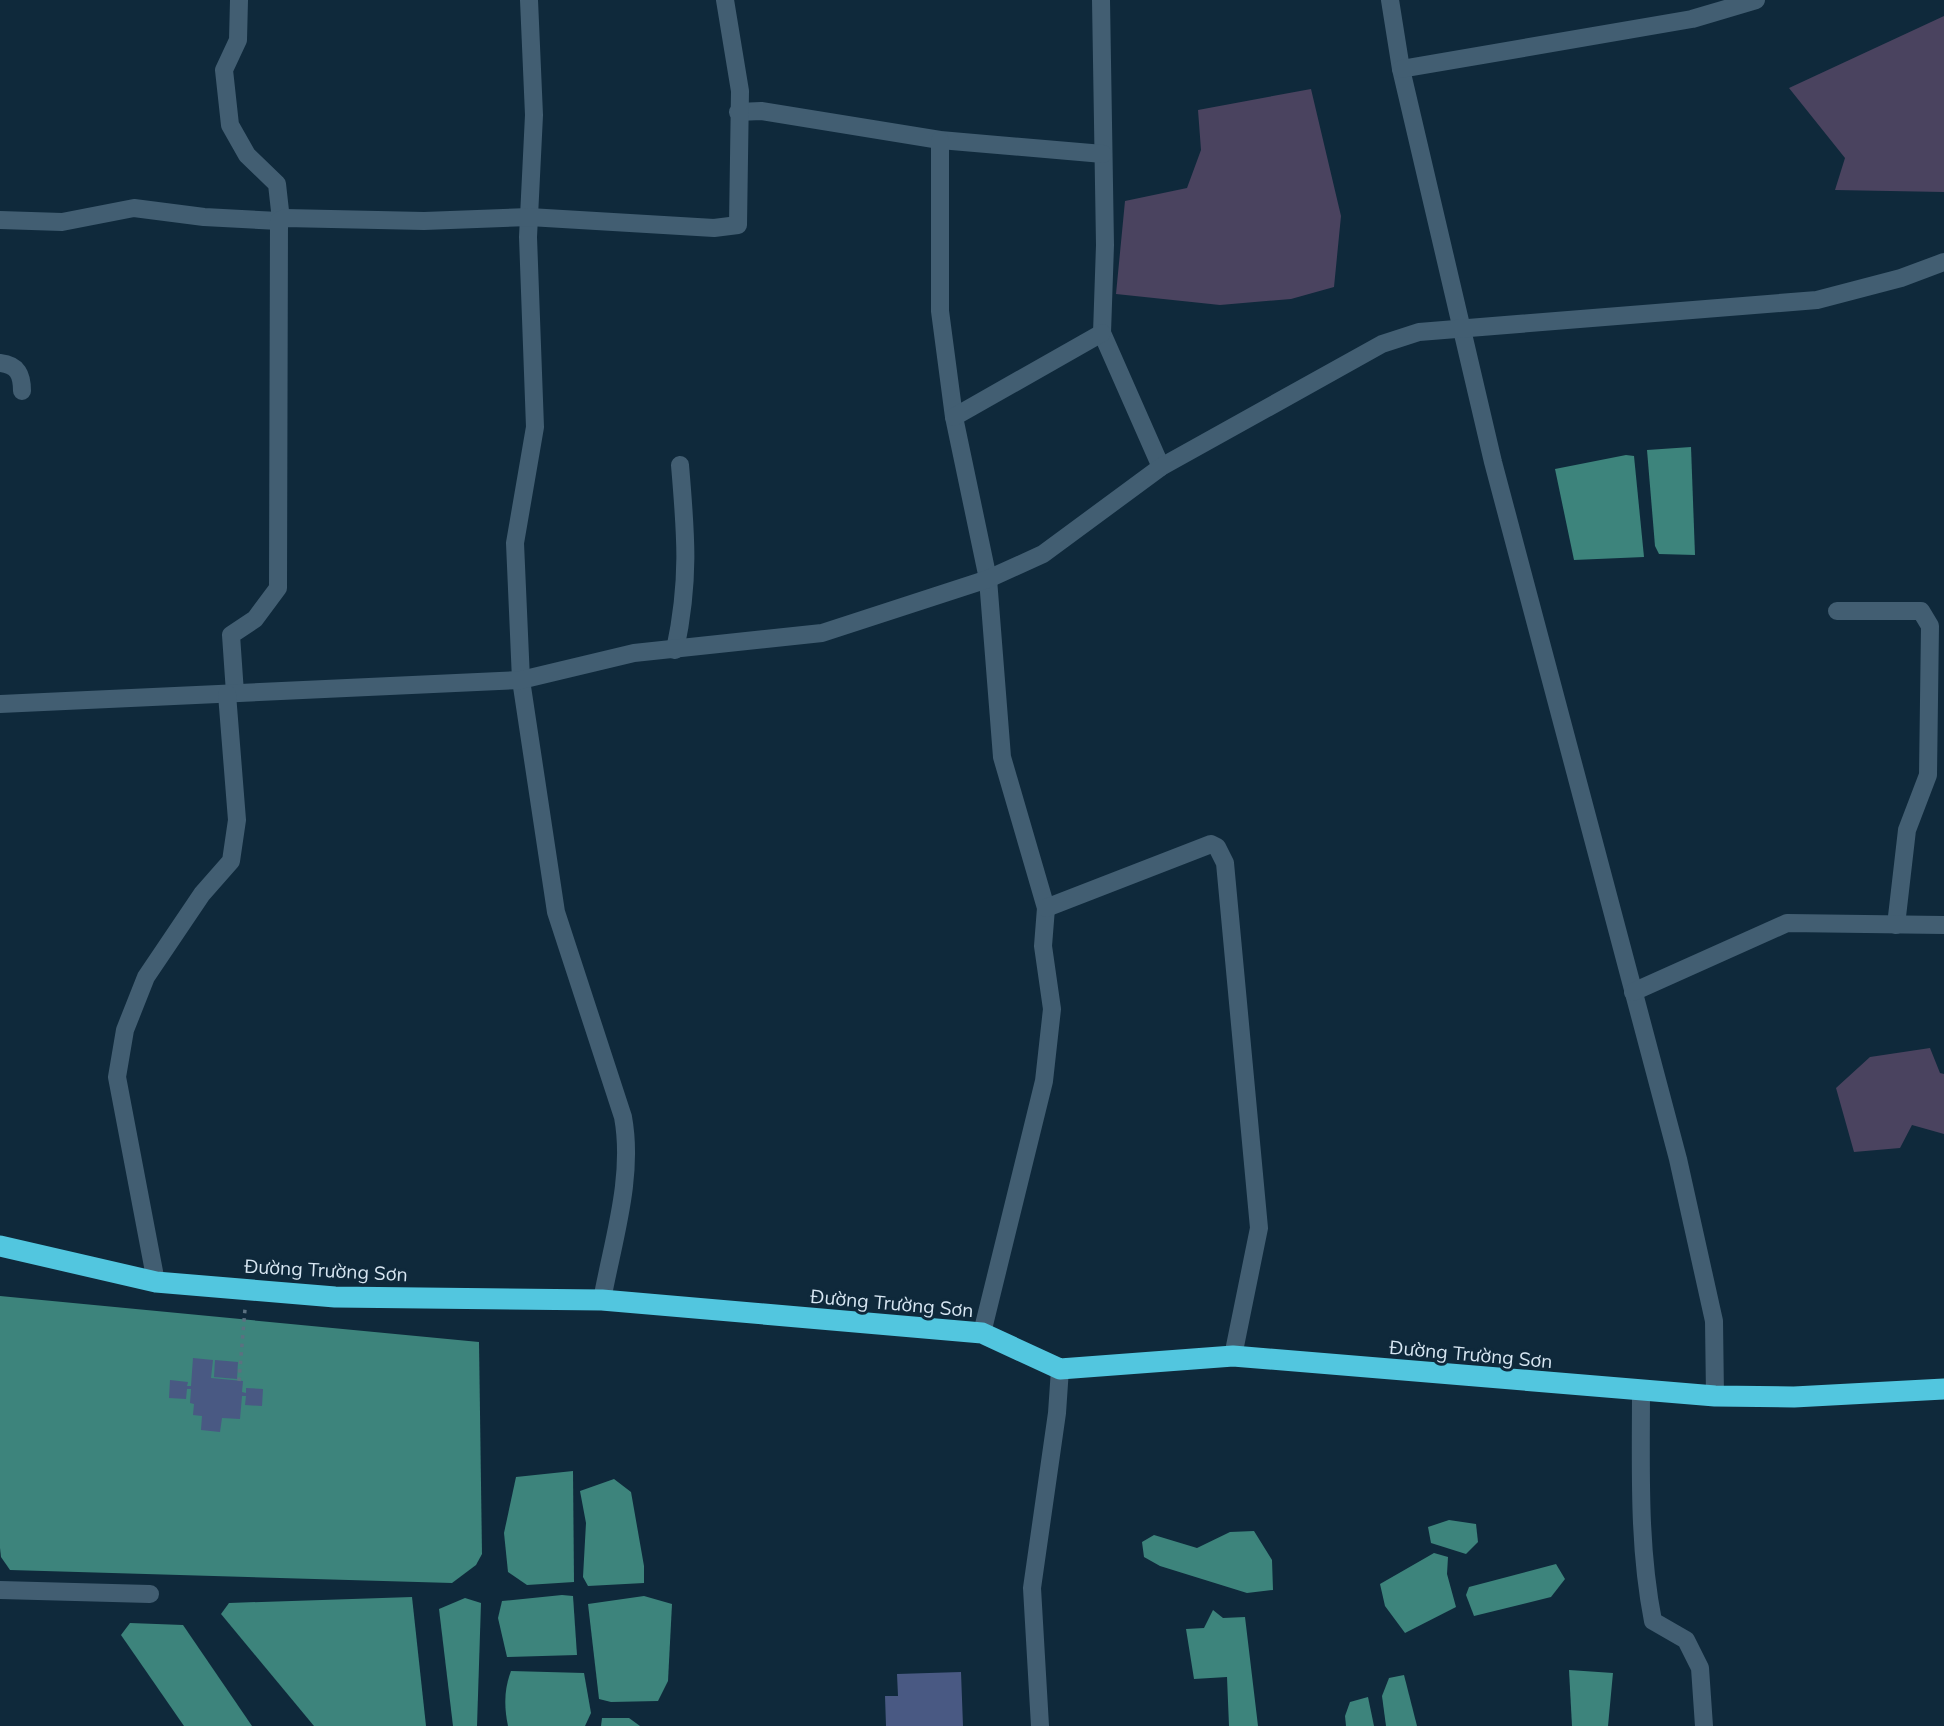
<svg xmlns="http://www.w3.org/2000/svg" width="1944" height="1726" font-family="Mulish,sans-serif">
	<rect width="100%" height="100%" fill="#0f293b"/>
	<g fill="#4a435f">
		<polygon points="1944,16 1944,192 1835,190 1845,158 1789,88"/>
		<polygon points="1311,89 1341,216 1334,287 1291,299 1220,305 1116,294 1125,201 1187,188 1201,150 1198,110"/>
		<polygon points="1930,1048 1940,1073 1944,1074 1944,1134 1912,1125 1900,1148 1854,1152 1836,1088 1870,1057"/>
	</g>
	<g fill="#3d847c">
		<polygon points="1691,447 1695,555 1659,554 1655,546 1647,450"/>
		<polygon points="1626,455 1634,456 1644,557 1574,560 1555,469"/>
		<polygon points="0,1296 479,1342 482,1554 476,1565 452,1583 10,1570 1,1557 0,1548"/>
		<polygon points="573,1471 574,1582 527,1585 508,1572 504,1533 516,1477"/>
		<polygon points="614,1479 631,1492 644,1566 644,1583 588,1586 583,1577 586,1523 580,1491"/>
		<polygon points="1449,1520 1476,1524 1478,1542 1466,1554 1431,1543 1428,1527"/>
		<polygon points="1254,1531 1272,1560 1273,1590 1247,1593 1160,1566 1144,1557 1142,1542 1154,1535 1197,1548 1230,1532"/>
		<polygon points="1434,1553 1448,1557 1447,1574 1456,1607 1405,1633 1385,1606 1380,1584"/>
		<polygon points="1556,1564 1565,1579 1551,1597 1474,1616 1466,1595 1469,1587"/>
		<polygon points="562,1595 573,1596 577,1655 507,1657 498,1618 502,1601"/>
		<polygon points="644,1596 672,1604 668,1681 658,1701 611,1702 599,1699 588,1604"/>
		<polygon points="412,1597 426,1726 314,1726 221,1614 229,1603"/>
		<polygon points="465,1598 481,1603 477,1726 453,1726 439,1609"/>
		<polygon points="1213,1610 1223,1618 1245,1617 1258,1726 1229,1726 1227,1677 1194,1679 1186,1629 1204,1628"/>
		<polygon points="130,1623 183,1625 252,1726 184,1726 121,1635"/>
		<polygon points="1569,1670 1613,1673 1608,1726 1572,1726"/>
		<path d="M511,1671L584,1673L591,1713L585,1726H508C504,1707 504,1689 511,1671Z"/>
		<polygon points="1404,1675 1417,1726 1386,1726 1382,1696 1389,1678"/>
		<polygon points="1368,1697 1374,1726 1346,1726 1345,1716 1350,1702"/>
		<polygon points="602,1718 629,1718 640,1726 601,1726"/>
	</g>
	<g fill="#495983">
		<polygon points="193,1358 213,1360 211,1378 243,1381 242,1392 246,1393 246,1388 263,1389 262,1406 245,1405 246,1396 242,1396 240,1419 222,1418 220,1432 201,1430 202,1416 193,1415 194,1404 190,1403 191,1389 187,1389 186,1399 169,1398 170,1380 188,1382 187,1386 191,1386"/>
		<polygon points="215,1360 238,1362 237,1379 214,1377"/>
		<polygon points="961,1672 963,1726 886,1726 885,1696 898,1696 897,1674"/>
	</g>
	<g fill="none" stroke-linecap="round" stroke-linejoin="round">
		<polyline stroke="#5b7181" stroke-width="3.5" stroke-dasharray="3.5 5" stroke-linecap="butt" points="239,1381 245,1309"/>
		<g stroke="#425e72" stroke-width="18">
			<polyline points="239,0 238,40 224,70 230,125 247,155 277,184 281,220"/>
			<path d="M529,0L534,115L528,237L535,427L515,543L521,680L556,912L623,1117C634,1177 613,1240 602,1300"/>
			<polyline points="1101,0 1105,245 1102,333 1161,467"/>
			<polyline points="1390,0 1401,69 1493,462 1678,1159 1714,1321 1715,1396"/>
			<polyline points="1401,69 1692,19 1756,0"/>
			<polyline points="738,112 761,111 940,140 1103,154"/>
			<polyline points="940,140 940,311 954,417 988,579 1002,757 1046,908 1043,946 1052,1009 1044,1081 982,1333"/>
			<polyline points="0,220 62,222 134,208 204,217 279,221"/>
			<path d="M0,363C18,365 22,375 22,391"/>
			<polyline points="954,417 1102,333"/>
			<polyline points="1837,611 1921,611 1930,626 1928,775 1907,830 1896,925"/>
			<path d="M675,650C690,580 686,535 680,465"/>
			<polyline points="235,693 231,635 255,619 278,588 279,221 285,218 424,221 529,217 714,228 738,225 740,91 725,0"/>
			<polyline points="0,704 521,680 634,653 822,633 988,579 1043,554 1161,467 1382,344 1419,332 1817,300 1901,278 1944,262"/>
			<polyline points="1046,908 1211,844 1217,847 1225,863 1259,1228 1233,1356"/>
			<polyline points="1633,992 1787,923 1944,925"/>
			<polyline points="156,1282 117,1077 125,1030 146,977 202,894 231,861 237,820 227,694"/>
			<path d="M1641,1390C1641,1468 1638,1545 1653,1621L1686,1640L1700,1668L1704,1726"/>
			<polyline points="0,1590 150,1594"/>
			<polyline points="1040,1726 1032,1588 1057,1413 1060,1369"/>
		</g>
		<polyline stroke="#52c6df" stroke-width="21" points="0,1246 156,1282 335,1297 602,1300 982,1333 1060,1369 1233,1356 1715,1396 1794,1397 1944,1389"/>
	</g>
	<g text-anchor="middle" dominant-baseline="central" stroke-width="6" stroke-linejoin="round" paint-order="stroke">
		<g font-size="19" fill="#d7e6f2" stroke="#0f293b">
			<text transform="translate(326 1270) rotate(3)">Đường Trường Sơn</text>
			<text transform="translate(892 1303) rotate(5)">Đường Trường Sơn</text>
			<text transform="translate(1471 1354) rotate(5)">Đường Trường Sơn</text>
		</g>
	</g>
</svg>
